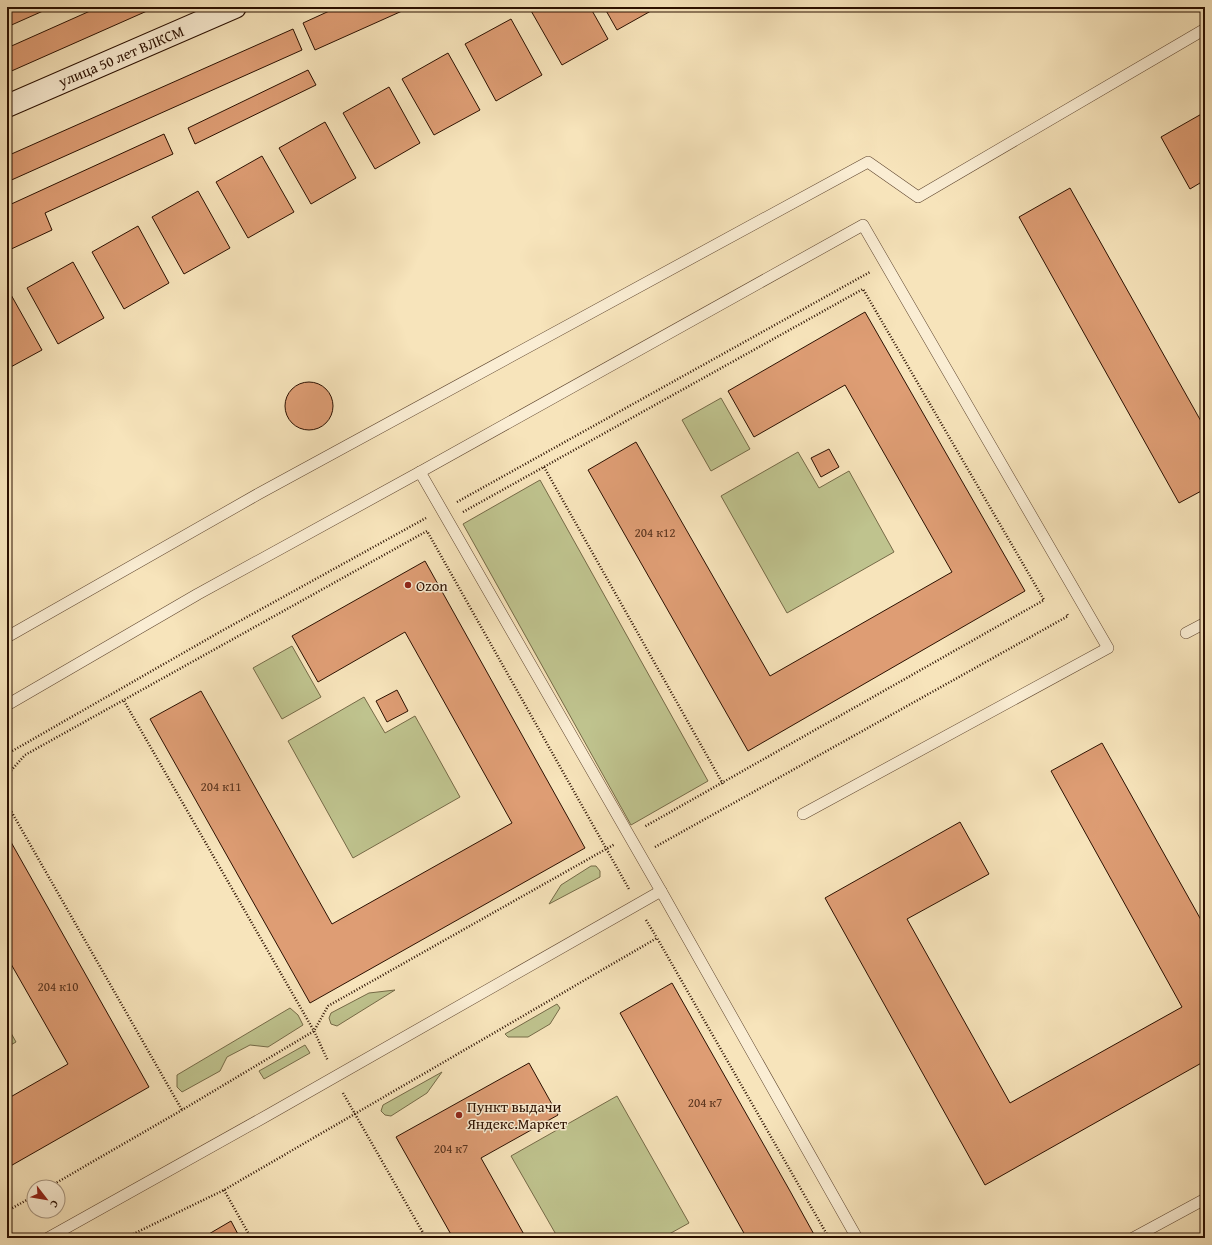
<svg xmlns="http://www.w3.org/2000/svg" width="1212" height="1245" font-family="'Gentium Book Plus',serif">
	<rect width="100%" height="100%" fill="#f7e4bb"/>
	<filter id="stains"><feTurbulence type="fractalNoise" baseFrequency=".005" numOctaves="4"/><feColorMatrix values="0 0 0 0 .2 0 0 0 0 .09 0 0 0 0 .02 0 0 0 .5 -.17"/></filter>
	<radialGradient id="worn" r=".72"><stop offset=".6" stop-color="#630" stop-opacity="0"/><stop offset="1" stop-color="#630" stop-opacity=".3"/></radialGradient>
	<g fill="#bfc38e" stroke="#756a47">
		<polygon points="721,398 750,449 711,471 682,420"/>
		<polygon points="798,452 819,488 849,471 894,552 787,613 721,496"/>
		<polygon points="540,480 708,781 631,825 463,524"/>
		<polygon points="292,646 321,697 282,719 253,668"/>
		<polygon points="364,697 385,733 415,716 460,797 353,858 288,741"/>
		<polygon points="591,866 596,866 600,871 600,877 549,904 561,885"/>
		<polygon points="395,990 337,1026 331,1024 329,1018 331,1013 369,993"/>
		<polygon points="557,1004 560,1008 550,1024 528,1037 508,1037 505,1034"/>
		<polygon points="290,1008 298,1015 303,1025 268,1047 250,1045 227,1057 220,1071 182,1092 177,1087 177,1075"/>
		<polygon points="7,1026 16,1042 7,1047"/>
		<polygon points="305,1045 310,1053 264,1079 259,1071"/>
		<polygon points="442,1072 427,1093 391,1116 385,1115 381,1111 383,1105"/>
		<polygon points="617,1096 689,1223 662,1238 558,1238 511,1156"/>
	</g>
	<g fill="#de9d74" stroke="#2b1000">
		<polygon points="7,7 52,7 7,27"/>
		<polygon points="99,7 156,7 7,73 7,48"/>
		<polygon points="338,7 411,7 315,50 303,23"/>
		<polygon points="533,7 590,7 608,39 562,65 530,9"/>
		<polygon points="604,7 658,7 617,30"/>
		<polygon points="511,19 542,75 496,101 465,44"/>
		<polygon points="293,29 302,50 7,182 7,156"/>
		<polygon points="448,53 480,110 434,135 402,79"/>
		<polygon points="308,70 316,85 195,144 188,128"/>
		<polygon points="389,87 420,143 375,169 343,113"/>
		<polygon points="1205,112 1205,180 1190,189 1161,137"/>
		<polygon points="325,122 356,178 311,204 279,148"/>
		<polygon points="164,134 173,154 45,213 52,230 7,251 7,206"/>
		<polygon points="262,156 294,212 248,238 216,182"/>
		<polygon points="1070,188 1202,423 1205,421 1205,489 1179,503 1019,217"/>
		<polygon points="198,191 230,248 184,274 152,217"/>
		<polygon points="138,226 169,283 124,309 92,252"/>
		<polygon points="73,262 104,318 58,344 27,288"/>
		<polygon points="10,293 42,350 7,369 7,295"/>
		<polygon points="865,312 1025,591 748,751 588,470 636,442 770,676 952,572 845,385 754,437 728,391"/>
		<circle cx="309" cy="406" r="24"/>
		<polygon points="829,449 839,467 821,477 811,458"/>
		<polygon points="425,561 585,848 310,1003 150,719 201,691 332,924 512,823 405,632 318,682 292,636"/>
		<polygon points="397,690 408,711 387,722 376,701"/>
		<polygon points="1102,743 1205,927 1205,1061 985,1185 825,898 960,822 989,874 907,919 1010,1103 1182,1007 1051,771"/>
		<polygon points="7,835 149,1087 7,1168 7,1099 68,1064 7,957"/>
		<polygon points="672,983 790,1191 816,1238 739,1238 745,1235 620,1013"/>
		<polygon points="529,1063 558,1115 481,1158 526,1238 453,1238 396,1137"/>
		<polygon points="231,1221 240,1238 202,1238"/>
	</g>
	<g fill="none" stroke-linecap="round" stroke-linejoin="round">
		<defs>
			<g id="lane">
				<polyline points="420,472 661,891 857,1238"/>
				<polyline points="1186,633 1205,623"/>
				<polyline points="7,637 260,493 868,162 918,197 1205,29"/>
				<polyline points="7,705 198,594 420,472 863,225 1108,648 803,814"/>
				<polyline points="48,1238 268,1115 661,891"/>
				<polyline points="1133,1238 1205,1199"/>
			</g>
			<polyline id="secondary" points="7,106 235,7"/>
		</defs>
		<use href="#lane" stroke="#5e452f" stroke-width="12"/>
		<use href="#secondary" stroke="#2b1000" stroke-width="24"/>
		<g stroke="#2b1000" stroke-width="2.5" stroke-dasharray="1 2" stroke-linecap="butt">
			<polyline points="544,467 723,784"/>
			<polyline points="457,502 870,272"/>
			<polyline points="463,512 863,289 1044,600 644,827"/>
			<polyline points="124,701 314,1031 328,1061"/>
			<polyline points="7,754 218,633 426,518"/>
			<polyline points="7,775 25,755 427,531 629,889"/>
			<polyline points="7,804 182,1110"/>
			<polyline points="655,847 1068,616 1067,614"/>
			<polyline points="646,920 657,938"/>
			<polyline points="343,1093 426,1238"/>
			<polyline points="49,1187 182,1110 314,1031 328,1006 615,844"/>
			<polyline points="224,1190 251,1238"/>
			<polyline points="7,1211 34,1196"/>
			<polyline points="125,1238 224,1190 657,938 829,1238"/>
		</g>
		<use href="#lane" stroke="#faedd3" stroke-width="11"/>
		<use href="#secondary" stroke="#faedd3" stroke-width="22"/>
	</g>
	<g fill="#8f2418" stroke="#faedd3" stroke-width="1.5">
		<circle cx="408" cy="585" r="4"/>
		<circle cx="459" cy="1115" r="4"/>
	</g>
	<g text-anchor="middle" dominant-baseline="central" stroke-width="3" stroke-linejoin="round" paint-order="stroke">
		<g font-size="13" fill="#58331d">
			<text x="655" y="532">204 к12</text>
			<text x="221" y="786">204 к11</text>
			<text x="58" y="986">204 к10</text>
			<text x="705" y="1102">204 к7</text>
			<text x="451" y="1148">204 к7</text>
		</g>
		<g font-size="15" fill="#2b1000" stroke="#faedd3">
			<text transform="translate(121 56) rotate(-23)">улица 50 лет ВЛКСМ</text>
		</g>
		<g font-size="15" fill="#2b1000" stroke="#faedd3" text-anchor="start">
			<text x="416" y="585">Ozon</text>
			<text x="467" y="1106">Пункт выдачи<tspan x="467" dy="17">Яндекс.Маркет</tspan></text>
		</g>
	</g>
	<rect width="1212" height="1245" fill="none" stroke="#f7e4bb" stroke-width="24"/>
	<rect x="8" y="8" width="1196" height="1229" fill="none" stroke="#2b1000" stroke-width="2"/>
	<rect x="12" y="12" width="1188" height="1221" fill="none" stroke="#2b1000"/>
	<g transform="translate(46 1199) rotate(121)"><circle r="19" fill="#faedd3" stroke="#a7957f"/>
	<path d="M0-3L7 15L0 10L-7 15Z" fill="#8f2418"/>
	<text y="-6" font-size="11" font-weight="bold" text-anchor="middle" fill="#2b1000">С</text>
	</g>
	<rect width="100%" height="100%" filter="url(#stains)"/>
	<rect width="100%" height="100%" fill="url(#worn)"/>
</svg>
